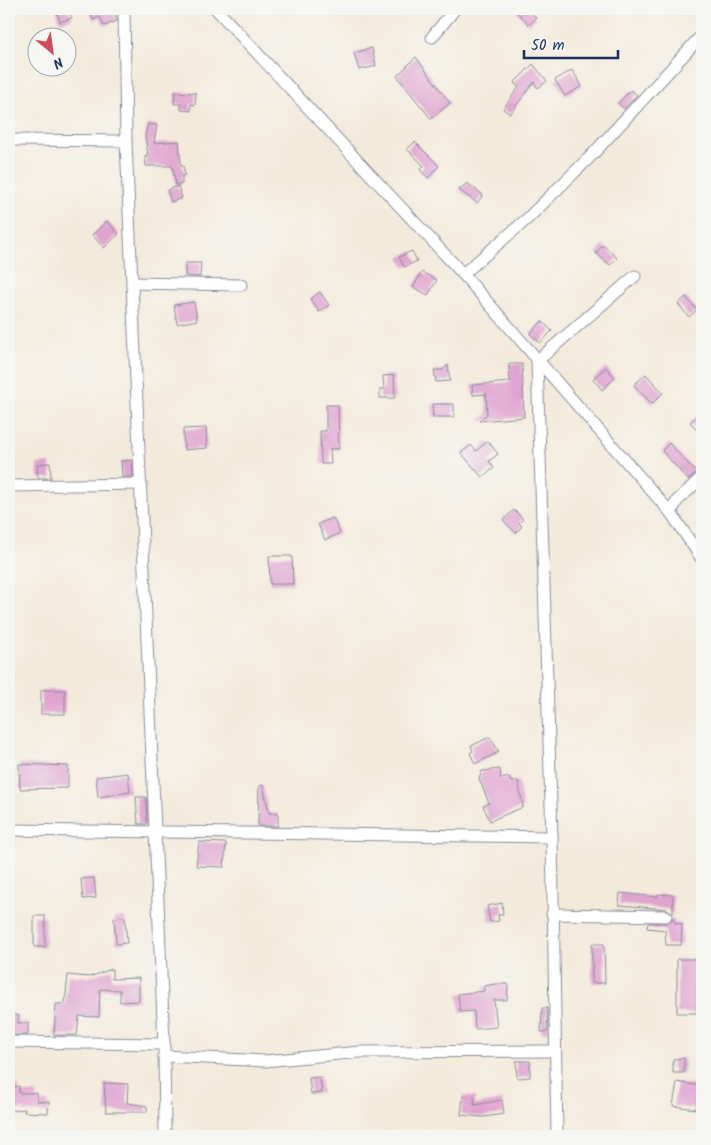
<svg xmlns="http://www.w3.org/2000/svg" width="711" height="1145" font-family="Kalam,sans-serif">
	<rect width="100%" height="100%" fill="#f6f6f2"/>
	<filter id="ink" filterUnits="userSpaceOnUse"><feTurbulence type="fractalNoise" baseFrequency=".02" numOctaves="2"/><feDisplacementMap in="SourceGraphic" scale="10" xChannelSelector="R" yChannelSelector="G"/><feConvolveMatrix kernelMatrix="1 2 1 2 8 2 1 2 1" color-interpolation-filters="sRGB"/></filter>
	<filter id="wash" filterUnits="userSpaceOnUse"><feTurbulence type="fractalNoise" baseFrequency=".0096" numOctaves="4" result="noise"/><feDisplacementMap in="SourceGraphic" scale="20" xChannelSelector="R" yChannelSelector="G"/><feGaussianBlur stdDeviation="1.12" result="paint"/><feColorMatrix in="noise" values="0 0 0 0 0 0 0 0 0 0 0 0 0 0 0 0 0 1.4 0 .05"/><feComposite in="paint" operator="in"/></filter>
	<g filter="url(#wash)">
		<rect width="100%" height="100%" fill="#f4eadb"/>
		<g id="blocks">
			<g fill="#e0a4d0">
				<polygon points="56,9 69,9 72,18 60,22"/>
				<polygon points="89,9 117,9 115,11 117,21 104,26 100,17 93,20"/>
				<polygon points="514,9 528,9 536,18 529,25"/>
				<polygon points="372,48 376,66 359,70 354,53"/>
				<polygon points="416,57 450,103 431,119 397,76"/>
				<polygon points="533,64 547,81 538,88 534,82 510,114 503,109 519,87 514,83"/>
				<polygon points="572,70 582,86 565,96 555,80"/>
				<polygon points="631,90 637,95 624,109 618,103"/>
				<polygon points="175,92 196,93 195,105 191,104 191,111 181,110 181,104 174,104"/>
				<polygon points="148,124 157,125 154,143 179,141 181,166 183,166 185,175 182,176 182,184 176,185 172,166 146,166 145,156 148,155 145,136"/>
				<polygon points="415,142 439,166 428,178 420,170 424,166 407,149"/>
				<polygon points="467,183 483,195 477,203 459,190"/>
				<polygon points="178,186 182,198 171,202 167,190"/>
				<polygon points="107,221 119,234 104,248 92,235"/>
				<polygon points="603,245 617,258 610,265 596,253"/>
				<polygon points="412,251 417,261 404,267 399,257"/>
				<polygon points="185,263 201,263 200,277 185,276"/>
				<polygon points="422,272 437,280 428,295 413,287"/>
				<polygon points="320,292 329,305 319,312 310,299"/>
				<polygon points="686,297 697,310 689,317 678,304"/>
				<polygon points="194,302 197,320 177,324 174,305"/>
				<polygon points="542,321 552,331 540,343 530,334"/>
				<polygon points="509,364 522,364 524,417 479,421 487,414 486,394 473,395 472,385 510,382"/>
				<polygon points="448,365 450,381 436,382 434,370 443,370"/>
				<polygon points="606,367 615,378 602,390 593,379"/>
				<polygon points="646,374 663,393 652,404 634,385"/>
				<polygon points="394,375 395,398 380,398 380,389 384,389 383,376"/>
				<polygon points="432,404 454,404 454,417 433,417"/>
				<polygon points="326,405 338,405 339,449 330,449 331,464 321,464 320,431 326,431"/>
				<polygon points="702,412 702,436 690,422"/>
				<polygon points="206,428 207,448 184,450 183,429"/>
				<polygon points="488,441 498,454 489,461 494,468 482,477 461,453 471,445 476,451"/>
				<polygon points="669,443 696,472 688,480 662,451"/>
				<polygon points="132,460 133,477 122,477 121,461"/>
				<polygon points="50,463 51,478 38,478 37,464"/>
				<polygon points="514,510 523,519 519,523 522,526 516,533 503,520"/>
				<polygon points="333,518 340,533 325,540 318,524"/>
				<polygon points="269,556 292,556 293,584 270,584"/>
				<rect x="41" y="690" width="24" height="24"/>
				<polygon points="490,737 499,752 475,764 470,753 473,751 471,746"/>
				<polygon points="19,764 68,766 68,788 20,789"/>
				<polygon points="500,769 501,779 509,777 511,782 518,781 523,807 490,821 483,806 489,803 479,779 482,771"/>
				<polygon points="128,773 130,792 98,797 96,777"/>
				<polygon points="263,785 269,813 278,813 278,826 258,826 259,786"/>
				<polygon points="136,797 146,797 147,824 138,824"/>
				<polygon points="199,842 226,843 224,867 196,866"/>
				<polygon points="94,878 96,898 83,899 81,879"/>
				<polygon points="620,893 658,897 658,894 673,895 673,914 667,909 619,905"/>
				<polygon points="502,903 503,914 498,915 499,921 490,922 487,906"/>
				<rect x="34" y="916" width="11" height="31"/>
				<polygon points="125,917 127,943 116,944 114,918"/>
				<polygon points="673,918 675,923 682,924 681,945 666,945 665,930 647,928 648,923 666,923"/>
				<polygon points="592,944 604,944 605,983 592,983"/>
				<polygon points="677,959 700,959 702,984 697,983 697,1013 677,1013"/>
				<polygon points="112,969 112,979 139,978 139,1001 120,1002 120,990 100,989 99,1017 79,1016 77,1035 54,1035 56,1004 65,1004 68,975 89,977"/>
				<polygon points="495,984 508,984 507,1000 494,1000 497,1027 475,1029 474,1011 460,1012 458,994 484,991 484,986"/>
				<polygon points="542,1008 547,1008 548,1032 541,1032"/>
				<polygon points="9,1015 18,1015 18,1023 28,1023 28,1035 9,1035"/>
				<polygon points="684,1058 684,1073 673,1073 673,1059"/>
				<polygon points="516,1061 530,1061 530,1077 517,1078"/>
				<polygon points="320,1077 322,1093 311,1094 309,1078"/>
				<polygon points="677,1082 700,1086 696,1109 673,1106"/>
				<polygon points="104,1083 128,1084 127,1103 147,1106 147,1112 106,1112"/>
				<polygon points="19,1086 19,1093 37,1093 37,1101 49,1102 48,1113 24,1112 25,1109 9,1111 9,1088"/>
				<polygon points="463,1096 475,1097 474,1105 502,1100 504,1114 483,1117 461,1115"/>
			</g>
		</g>
	</g>
	<g filter="url(#ink)">
		<use href="#blocks" fill-opacity="0" stroke="#888c9c" stroke-width="1"/>
		<g fill="none" stroke-linecap="round" stroke-linejoin="round">
			<defs>
				<g id="minor">
					<polyline points="124,9 126,141 164,1044 165,1136"/>
					<polyline points="216,9 463,274 671,513 702,559"/>
					<polyline points="432,37 455,9"/>
					<polyline points="9,140 126,141"/>
					<polyline points="463,274 527,219 593,154 702,35"/>
					<polyline points="132,283 241,285"/>
					<polyline points="9,486 141,484"/>
					<polyline points="671,513 677,501 702,477"/>
					<polyline points="9,830 552,837"/>
					<polyline points="552,914 666,916"/>
					<polyline points="9,1042 164,1044"/>
					<polyline points="164,1056 265,1061 360,1052 555,1051"/>
					<polyline points="557,1136 552,837 537,361 635,276"/>
				</g>
			</defs>
			<use href="#minor" stroke="#888c9c" stroke-width="13"/>
			<use href="#minor" stroke="#fff" stroke-width="11"/>
		</g>
	</g>
	<rect width="711" height="1145" fill="none" stroke="#f6f6f2" stroke-width="30"/>
	<g transform="translate(52 52) rotate(151)"><circle r="24" fill="#f6f6f2" stroke="#9ea6b7"/>
	<path d="M0-4L9 19L0 12L-9 19Z" fill="#d1495b"/>
	<text y="-8" font-size="14" font-weight="bold" text-anchor="middle" fill="#1b2f5e">N</text>
	</g>
	<path d="M524 50v8h94v-8" fill="none" stroke="#1b2f5e" stroke-width="2.5"/>
	<text x="531" y="50" font-size="15" fill="#1b2f5e" stroke="#f6f6f2" stroke-width="4" paint-order="stroke">50 m</text>
</svg>
